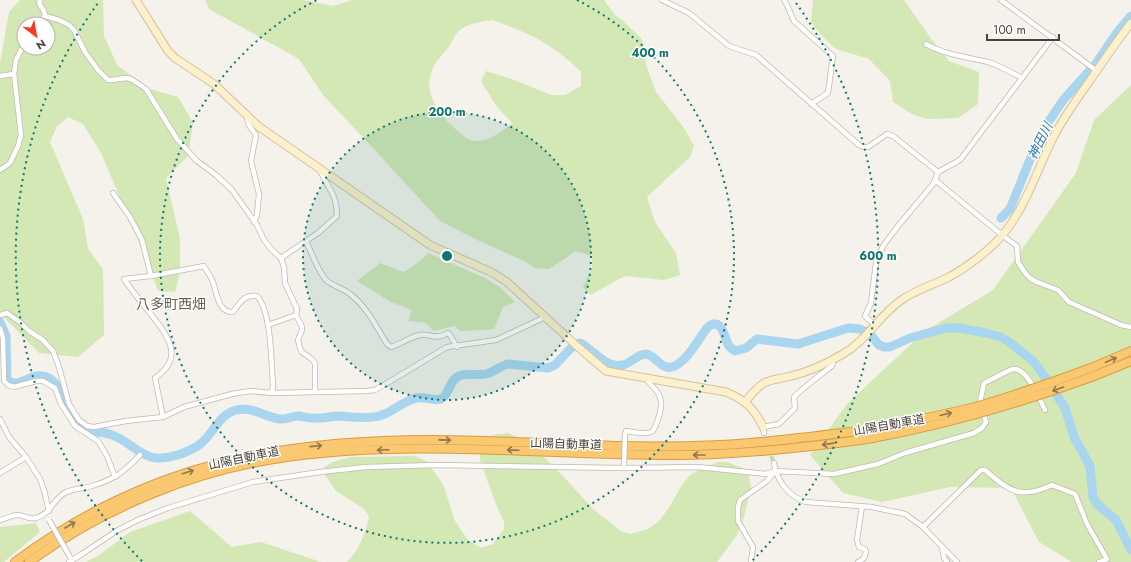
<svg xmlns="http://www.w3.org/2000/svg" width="1131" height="562" font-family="Jost,'Noto Sans JP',sans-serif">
	<rect width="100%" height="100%" fill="#f5f2eb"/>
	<g fill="#d3e8b5" fill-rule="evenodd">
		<path d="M20,0H103L104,36L117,65L150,89L178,97L193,123L188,156L166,178L180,239V273L175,292L158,291L147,261L101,153L83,124L68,117L57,126L50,142L83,219L88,249L103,269L104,335L78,357L39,353L0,313V63L9,12ZM24,24H48V48H24Z"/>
		<path d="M205,0H303L333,6L352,0H604L615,15L623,21L641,38L645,48L646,65L656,92L684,128L694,146L690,157L647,197L655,222L676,253L680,275L664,280L625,276L590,295L583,287L592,268V256L575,251L566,258L549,269L535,268L524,261L477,240L440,221L372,147L323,95L299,59L209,9ZM492,20C527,32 555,45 581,72V86L565,95H551L512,79L486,71L481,81L497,107L512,123C502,131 490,142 475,141C470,141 463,136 459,132C442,118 422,95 432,70C435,62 443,54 448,48C452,42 455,34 460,30C469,23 481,22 492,20Z"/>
		<polygon points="813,0 904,0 932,40 949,61 979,72 978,104 958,118 926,119 912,114 893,102 890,81 869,59 836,49 821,35 811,22"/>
		<polygon points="1131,85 1131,562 1072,562 1039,542 1011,488 950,487 882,502 843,493 810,455 847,404 925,331 993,290 1076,173 1094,120"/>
		<polygon points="428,253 485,278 501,288 515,302 503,307 494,329 483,330 461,331 454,326 434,331 426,323 408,321 412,310 391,302 357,281 380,263 404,272 420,261"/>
		<path d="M508,433L528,441L562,475L593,509L621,531L630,534L648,529L659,521L670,506L682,485L690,475L699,470L718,462H727L748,470L751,487L744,517L737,535L717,562H347C357,554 368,529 369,516L364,509L336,491L322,470L325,467L333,462L350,457L415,456L426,461L443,484L455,521L468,540L481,548L493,544L504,529V522L495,502L480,460L479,447C489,435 492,434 508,433Z"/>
		<polygon points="190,511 232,547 261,542 321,562 85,562 98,556 130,532"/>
		<polygon points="36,523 40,532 4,562 0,562 0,527"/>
	</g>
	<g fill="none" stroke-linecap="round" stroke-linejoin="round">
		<g stroke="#aad5ef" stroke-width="9">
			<polyline points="1095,65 1116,34 1131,16"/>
			<polyline points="1001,218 1010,209 1031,157 1049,121 1064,99 1090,70"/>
			<path d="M0,322L6,336L7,380C20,391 32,369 49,378C59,384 61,396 66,406C70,413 77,422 83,427C90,434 100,431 109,434C125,438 135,452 151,457C165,461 187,453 199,445C213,435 218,415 236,410C252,406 265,417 280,419C286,420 292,416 298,416C305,417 311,419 319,418C326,418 333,416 340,416C352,417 367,419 379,416C392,413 402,401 417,398C425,396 433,402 441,399C450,394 449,380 459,376C467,372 478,376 486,374C494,372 500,366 508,364L548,368L555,365L571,348L580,343C594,350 606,369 623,365C631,363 638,354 646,354C653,355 658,363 664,366C680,375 699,338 707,328C721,315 724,336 728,344C729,347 732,349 735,351L746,348L757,339L798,344L848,328L860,329L869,333L879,345L884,347H890L910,338L946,328H959L986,333L1001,337L1009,342L1033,361L1040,370L1065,408L1074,437L1090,466L1093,497L1097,504L1116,520L1131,550"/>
		</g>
		<polyline stroke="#d3cfc7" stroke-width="4.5" stroke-dasharray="4.5 2" stroke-linecap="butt" points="769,450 774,463"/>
		<defs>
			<g id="street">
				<polyline points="40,0 39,3 44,11 45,16"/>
				<polyline points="662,0 689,13 729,46 756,55 859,145 864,147 868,147 887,134 893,136 938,172"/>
				<path d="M784,0C789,7 790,14 794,21L833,56L828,93L811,104"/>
				<polyline points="1001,0 1097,71"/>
				<polyline points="45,16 59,20 69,25 74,30 85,52 98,70 108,80 112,80 126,78 131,79 146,89 177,139 197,161 216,175 232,190 257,225 264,240 272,250 281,258 284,267 285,283 297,309 296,315 302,327 302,330 298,340 300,348 302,352 313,360 315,364 315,392"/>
				<polyline points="39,24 45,16"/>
				<path d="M926,44C945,55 967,57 988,62C1000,66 1011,72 1022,78"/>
				<polyline points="0,76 14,74"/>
				<polyline points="247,116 248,124 256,135 251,161 259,194 257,215 254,222"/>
				<polyline points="0,170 10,163 18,146 21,135 14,74 16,60 24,44"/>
				<polyline points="935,180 1002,235 1017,246 1018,262 1026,274 1030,278 1037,282 1058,290 1069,302 1121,325 1131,327"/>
				<polyline points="113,193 130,217 142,240 151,276"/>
				<path d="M306,241C311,252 318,271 326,280C332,286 343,288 350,294C367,307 376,326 387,344L391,347C401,344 410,337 420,335C432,333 434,341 448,333L450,335L457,347"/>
				<path d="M281,258L318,233L337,216C337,194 328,189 320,170"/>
				<polyline points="0,315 7,313 21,323 29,331 43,340 53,351 59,367 69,404 79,420 87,426 94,427 126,421 163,417 184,407 232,394 250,391 272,393 366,391 375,390 384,385 447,347 496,340 541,319 545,315"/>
				<polyline points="268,325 296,315"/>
				<polyline points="875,325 865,316 871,303 876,263 883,246 898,226 934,183 938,172 960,160 1053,37"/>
				<polyline points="0,328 3,338 4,381 8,385 14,387 36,381 43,381 55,388 61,404 75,426 98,441 107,456 115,477"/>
				<path d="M163,417L155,378C186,357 167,335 150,313C141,302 132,291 124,279L151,276L204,266C206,270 210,275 212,280C217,290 217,313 233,312C239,304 244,294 257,296C272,313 271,362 273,385L272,393"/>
				<polyline points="0,419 9,437 26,457 40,479 44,490 49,511"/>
				<path d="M764,433L763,427L779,424L795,408L794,397C805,386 819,376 832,366L833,360"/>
				<path d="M625,435L626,431C633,432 644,435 651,432C656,430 662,408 661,402C661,400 659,395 658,393C654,387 649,384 646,378"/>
				<path d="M774,463C777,481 788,496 806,502L872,507L905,514L923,527L957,562"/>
				<polyline points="0,473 26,457"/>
				<path d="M0,520C6,519 11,515 18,515C23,515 30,520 36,518C50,514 52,502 63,494C71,488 82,489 92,486C115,479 124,472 140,455"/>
				<path d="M923,527L981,470H985C1009,491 1021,500 1052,485L1075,494L1087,524L1107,559L1099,562"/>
				<polyline points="942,548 944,558 947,562"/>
				<path d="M69,562L82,554L118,530L140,519L168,508L253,482L320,472L366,467L437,465L624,468L698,467L766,474L775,471L834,474L878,464L905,453L974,433L982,428L986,422L980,402L984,383C992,380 1006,371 1013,369C1027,367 1040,400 1045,410"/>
				<polyline points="751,562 753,547 738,521 738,507 740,500 767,481 775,471"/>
				<polyline points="858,562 864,558 866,552 865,549 859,547 857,540 862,506"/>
			</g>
			<g id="secondary">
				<path d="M136,0L168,51L175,58L214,84L258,126L430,245L493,273L507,282L578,347L606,371L726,392C745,400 754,408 763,427"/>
				<path d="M745,402C751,395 756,388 764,383C772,379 779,379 787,377C807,373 826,364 843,354C866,341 879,316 900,301C915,290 933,285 949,277C964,269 980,257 993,245C1023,217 1035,174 1053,138C1063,118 1076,100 1089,82C1103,62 1116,42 1131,23"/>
			</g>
			<g id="highway">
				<polyline points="1091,368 1131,351"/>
				<polyline points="1094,376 1131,361"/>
				<path d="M15,562C143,467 273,440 430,440C492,440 554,444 616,446C664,447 713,447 761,442C797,439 832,434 867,430"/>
				<path d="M29,562C105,507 194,470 287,457C415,439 544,455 673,455C738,455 802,448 867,439"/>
			</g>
		</defs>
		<use href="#street" stroke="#c1b9ae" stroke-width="6"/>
		<use href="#secondary" stroke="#d3c39c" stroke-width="9"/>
		<use href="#highway" stroke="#da9c40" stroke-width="10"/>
		<use href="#street" stroke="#fff" stroke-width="4.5"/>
		<use href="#secondary" stroke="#fdf0cd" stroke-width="7"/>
		<use href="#highway" stroke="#fac871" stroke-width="8"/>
		<defs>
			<g id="street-bridge">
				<polyline points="624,466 625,435"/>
				<polyline points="49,520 70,557"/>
			</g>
			<g id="highway-bridge">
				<path d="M867,430C903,423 939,416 975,407C1014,396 1053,382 1091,368"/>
				<path d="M867,439C946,425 1018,404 1094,376"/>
			</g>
		</defs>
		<use href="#street-bridge" stroke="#c1b9ae" stroke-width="6" stroke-linecap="butt"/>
		<use href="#highway-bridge" stroke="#da9c40" stroke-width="10" stroke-linecap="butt"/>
		<use href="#street-bridge" stroke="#fff" stroke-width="4.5"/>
		<use href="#highway-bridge" stroke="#fac871" stroke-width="8"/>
	</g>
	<defs><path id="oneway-shaft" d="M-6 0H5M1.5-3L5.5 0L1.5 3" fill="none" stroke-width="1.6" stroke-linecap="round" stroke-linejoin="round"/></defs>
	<g stroke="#90784f">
		<use href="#oneway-shaft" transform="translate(1111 360) rotate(-23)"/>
		<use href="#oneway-shaft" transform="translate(1058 389) rotate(160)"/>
		<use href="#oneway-shaft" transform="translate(946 414) rotate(-14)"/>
		<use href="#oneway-shaft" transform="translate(445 440) rotate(1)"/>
		<use href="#oneway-shaft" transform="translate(828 444) rotate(172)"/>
		<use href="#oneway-shaft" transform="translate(316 446) rotate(-6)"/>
		<use href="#oneway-shaft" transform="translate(383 450) rotate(178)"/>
		<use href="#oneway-shaft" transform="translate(513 450) rotate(-178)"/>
		<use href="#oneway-shaft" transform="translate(699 455) rotate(180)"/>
		<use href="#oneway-shaft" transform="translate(188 472) rotate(-17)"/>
		<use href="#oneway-shaft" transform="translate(70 525) rotate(-30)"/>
	</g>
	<circle cx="447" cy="256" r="144" fill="#0f766e" fill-opacity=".12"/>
	<g fill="none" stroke="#0f766e" stroke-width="2" stroke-dasharray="2 4">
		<circle cx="447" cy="256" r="144"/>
		<path d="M577 0A287 287 0 1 1 317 0"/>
		<path d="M142 561A431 431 0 0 1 98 3M796 3A431 431 0 0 1 752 561"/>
	</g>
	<g text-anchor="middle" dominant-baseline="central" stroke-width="3" stroke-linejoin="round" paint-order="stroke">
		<g font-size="12" fill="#494239" stroke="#fff">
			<text transform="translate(889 425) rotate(-10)">山陽自動車道</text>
			<text transform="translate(566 444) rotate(2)">山陽自動車道</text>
			<text transform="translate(244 458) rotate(-12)">山陽自動車道</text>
		</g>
		<g font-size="13" font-style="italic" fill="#317cac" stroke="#fff">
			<text transform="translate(1040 141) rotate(-63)">神田川</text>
		</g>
		<g font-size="14" fill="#6c6050" stroke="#fff">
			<text x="171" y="304">八多町西畑</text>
		</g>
	</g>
	<circle cx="447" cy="256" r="6" fill="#0f766e" stroke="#fff" stroke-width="2"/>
	<g font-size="12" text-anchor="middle" font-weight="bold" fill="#0f766e" stroke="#fff" stroke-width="3" stroke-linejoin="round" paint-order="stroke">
		<text x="650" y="57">400 m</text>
		<text x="447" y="116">200 m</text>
		<text x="878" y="260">600 m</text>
	</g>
	<g transform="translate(36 36) rotate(149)"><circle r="19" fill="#ffffff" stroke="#b6b3b0"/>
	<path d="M0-3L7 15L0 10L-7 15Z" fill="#f43b23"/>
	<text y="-6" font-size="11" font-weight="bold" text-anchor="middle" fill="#494239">N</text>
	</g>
	<path d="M987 34v6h72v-6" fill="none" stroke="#494239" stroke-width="2"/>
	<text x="993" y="34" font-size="12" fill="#494239" stroke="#ffffff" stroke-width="3" paint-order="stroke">100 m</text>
</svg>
